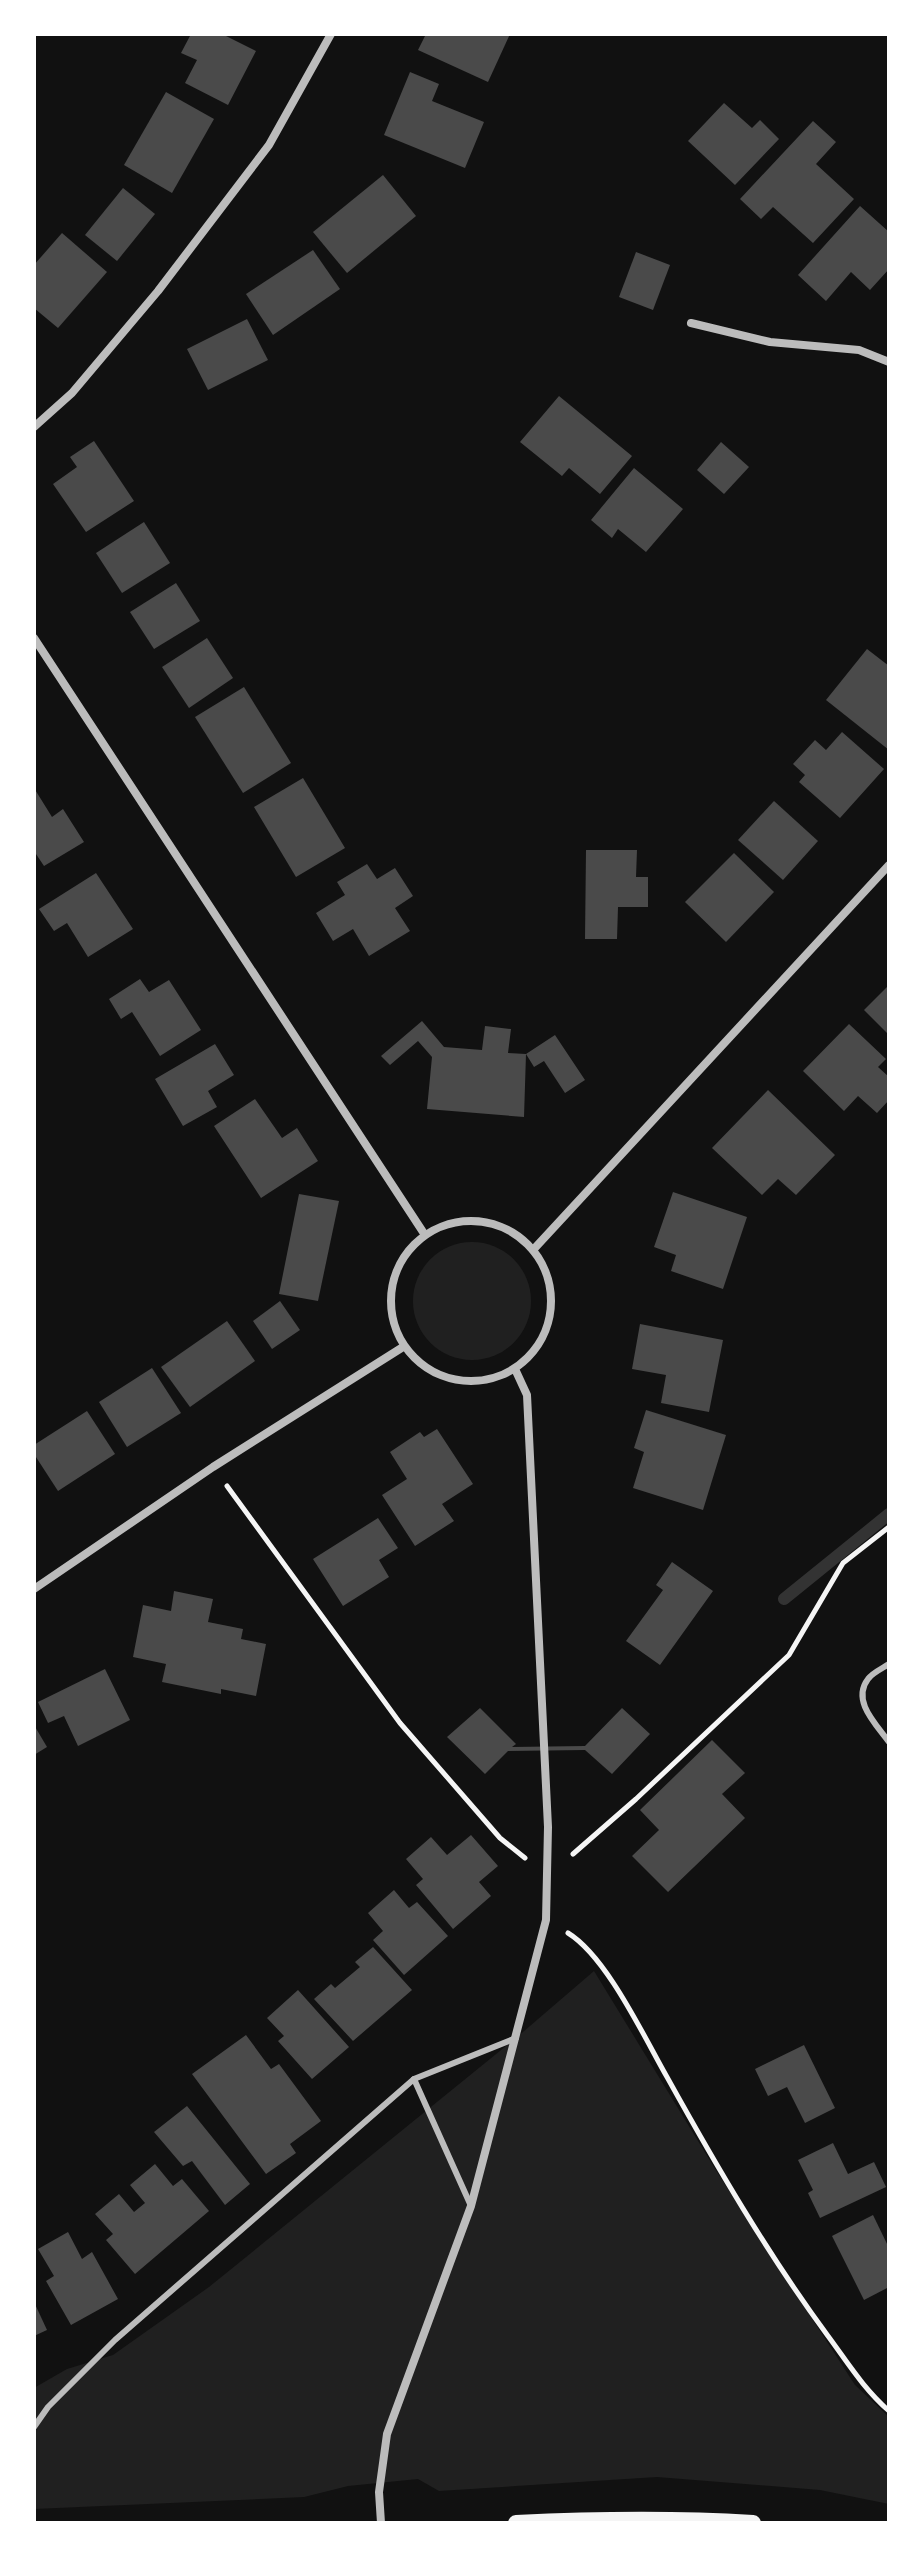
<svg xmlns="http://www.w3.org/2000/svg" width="923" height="2557" font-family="Montserrat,sans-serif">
	<rect width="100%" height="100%" fill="#111"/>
	<g fill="#202020">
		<circle cx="472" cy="1301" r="59"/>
		<polygon points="594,1971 717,2172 855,2385 889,2417 889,2504 820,2490 657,2477 439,2491 418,2479 348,2486 304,2497 34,2509 34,2388 67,2369 113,2355 209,2287 516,2038"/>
	</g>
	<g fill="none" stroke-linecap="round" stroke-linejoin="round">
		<polyline stroke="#333" stroke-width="12" points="784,1599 889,1514"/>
	</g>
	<g fill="#4a4a4a">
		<polygon points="191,34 222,34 256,51 228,105 185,83 197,60 181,53"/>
		<polygon points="426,34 510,34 488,82 418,50"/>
		<polygon points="410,72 439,84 432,101 484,122 465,168 384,135"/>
		<polygon points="166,92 214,119 172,193 124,165"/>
		<polygon points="724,103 752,128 760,120 779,139 735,185 688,141"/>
		<polygon points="813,121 836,142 816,164 854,199 813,243 773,207 761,219 740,199"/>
		<polygon points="383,175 416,216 347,273 313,232"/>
		<polygon points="123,188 155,214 117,261 85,235"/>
		<polygon points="860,206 889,232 889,269 870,290 851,272 826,301 798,275"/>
		<polygon points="62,233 107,272 58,328 34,308 34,265"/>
		<polygon points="313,250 340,289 273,335 246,294"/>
		<polygon points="636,252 670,265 653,310 619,297"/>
		<polygon points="247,319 268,360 208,390 187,349"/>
		<polygon points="559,396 632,456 600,494 569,468 562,476 520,442"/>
		<polygon points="94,441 134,501 86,532 53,484 77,467 70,457"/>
		<polygon points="721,442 749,467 724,494 697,470"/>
		<polygon points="634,468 683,509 646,552 618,529 612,538 591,520"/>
		<polygon points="144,522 170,563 122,593 96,553"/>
		<polygon points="176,583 200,621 154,649 130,612"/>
		<polygon points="207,638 233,678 189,708 162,667"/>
		<polygon points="867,649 889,666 889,750 826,700"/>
		<polygon points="244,687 291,763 243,793 195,717"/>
		<polygon points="842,732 884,769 840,818 799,782 805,775 793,764 815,740 826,750"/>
		<polygon points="303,778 345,848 296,877 254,807"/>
		<polygon points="34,788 52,817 63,809 84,842 44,866 34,851"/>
		<polygon points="774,801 818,841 783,880 738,840"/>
		<polygon points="586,850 637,850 636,877 648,877 648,907 618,907 617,939 585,939"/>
		<polygon points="734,853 774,892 726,942 685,902"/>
		<polygon points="367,864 377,879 395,868 413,896 395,908 410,931 369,956 353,929 333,941 316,913 345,895 337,882"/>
		<polygon points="96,873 133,929 88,957 67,923 54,931 39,909"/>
		<polygon points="140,979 149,992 169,980 201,1030 160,1056 132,1012 121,1019 109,999"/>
		<polygon points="889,985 889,1035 864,1010"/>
		<polygon points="422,1021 444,1047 482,1050 485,1026 511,1029 508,1053 526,1054 555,1035 585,1080 565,1093 544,1061 534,1067 526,1054 524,1117 427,1109 432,1057 418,1041 390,1065 381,1056"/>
		<polygon points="849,1024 886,1059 878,1067 889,1077 889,1100 877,1113 858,1096 844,1111 803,1071"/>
		<polygon points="215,1044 234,1075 208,1091 217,1107 183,1126 155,1079"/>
		<polygon points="768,1090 835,1155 796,1195 778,1179 762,1195 712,1148"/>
		<polygon points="255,1099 282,1138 297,1128 318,1161 261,1198 214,1126"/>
		<polygon points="673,1192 747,1217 723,1289 671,1271 676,1255 654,1247"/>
		<polygon points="299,1194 339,1201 318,1301 279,1294"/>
		<polygon points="280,1301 300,1330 272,1349 253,1321"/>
		<polygon points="227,1321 255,1361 190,1407 161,1367"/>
		<polygon points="640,1324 723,1340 709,1412 661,1403 666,1375 632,1369"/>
		<polygon points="152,1368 181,1413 127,1447 99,1402"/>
		<polygon points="646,1410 726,1435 703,1510 633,1488 644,1452 634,1448"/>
		<polygon points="87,1411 115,1454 58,1491 34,1454 34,1445"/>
		<polygon points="437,1429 473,1484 442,1504 454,1521 415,1546 382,1495 407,1479 390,1452 420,1432 424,1437"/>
		<polygon points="378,1518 398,1548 379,1560 389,1577 343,1606 313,1559"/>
		<polygon points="672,1562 713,1591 660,1665 626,1641 663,1590 656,1585"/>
		<polygon points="174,1591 213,1599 208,1622 243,1629 241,1639 266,1644 256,1696 221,1689 221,1694 162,1682 166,1664 133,1657 143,1605 171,1611"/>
		<polygon points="105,1669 130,1720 78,1746 64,1716 48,1723 38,1702"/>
		<polygon points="480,1708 516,1744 512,1747 585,1746 622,1708 650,1734 612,1774 585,1750 508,1751 485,1774 447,1737"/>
		<polygon points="34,1725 47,1747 34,1755"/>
		<polygon points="712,1740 745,1773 722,1794 745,1818 668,1892 632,1856 659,1830 640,1810"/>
		<polygon points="471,1835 498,1866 479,1882 491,1896 453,1929 416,1885 423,1879 406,1859 431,1837 447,1855"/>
		<polygon points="394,1890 409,1908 417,1902 448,1936 404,1975 373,1940 383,1931 368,1913"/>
		<polygon points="373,1947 412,1990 353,2041 314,1999 331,1984 335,1988 360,1967 355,1962"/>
		<polygon points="298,1990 349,2047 312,2079 278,2041 284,2036 267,2018"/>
		<polygon points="246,2035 271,2069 279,2064 321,2121 290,2144 296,2153 266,2174 192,2074"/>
		<polygon points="804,2045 835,2108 805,2123 787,2087 768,2096 755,2069"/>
		<polygon points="187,2106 250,2184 225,2205 192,2161 183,2166 154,2132"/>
		<polygon points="833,2143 848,2174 874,2162 886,2187 820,2218 808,2193 813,2190 798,2160"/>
		<polygon points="155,2164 173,2186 182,2179 209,2211 135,2274 106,2240 113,2234 95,2214 119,2194 134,2212 145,2203 130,2185"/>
		<polygon points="873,2215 889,2248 889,2287 864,2300 832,2236"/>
		<polygon points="68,2232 82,2259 92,2252 118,2299 71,2325 46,2281 54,2276 38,2249"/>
		<polygon points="34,2302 47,2330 34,2336"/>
	</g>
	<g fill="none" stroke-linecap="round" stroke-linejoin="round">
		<g stroke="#f5f5f5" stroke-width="5">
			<polyline points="227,1486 400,1723 500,1838 525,1858"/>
			<polyline points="573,1854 636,1799 789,1655 843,1563 889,1527"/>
			<path d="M568,1933C607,1957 644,2037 667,2077C717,2167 767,2253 828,2336C848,2363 863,2388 889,2411"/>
		</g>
		<g stroke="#bcbcbc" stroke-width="6">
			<path d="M889,1664C883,1668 872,1673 868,1679C851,1701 877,1725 889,1742"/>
			<polyline points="414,2079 471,2206"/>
			<polyline points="34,2427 48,2407 115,2340 414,2079 516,2038"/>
		</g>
		<g stroke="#bcbcbc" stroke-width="8">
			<polyline points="691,323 770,342 859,350 889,362"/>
			<polyline points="34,427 72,393 158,291 269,145 331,34"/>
			<polyline points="34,638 425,1235"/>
			<circle cx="471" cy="1301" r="80"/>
			<polyline points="533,1250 889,865"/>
			<polyline points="34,1589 213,1467 403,1347"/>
			<polyline points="381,2523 379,2492 387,2434 471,2206 546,1920 548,1827 527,1395 515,1369"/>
		</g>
		<path stroke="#f5f5f5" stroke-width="16" d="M516,2523C596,2519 674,2518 753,2523"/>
	</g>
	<rect width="923" height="2557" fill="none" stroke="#ffffff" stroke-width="72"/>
</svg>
